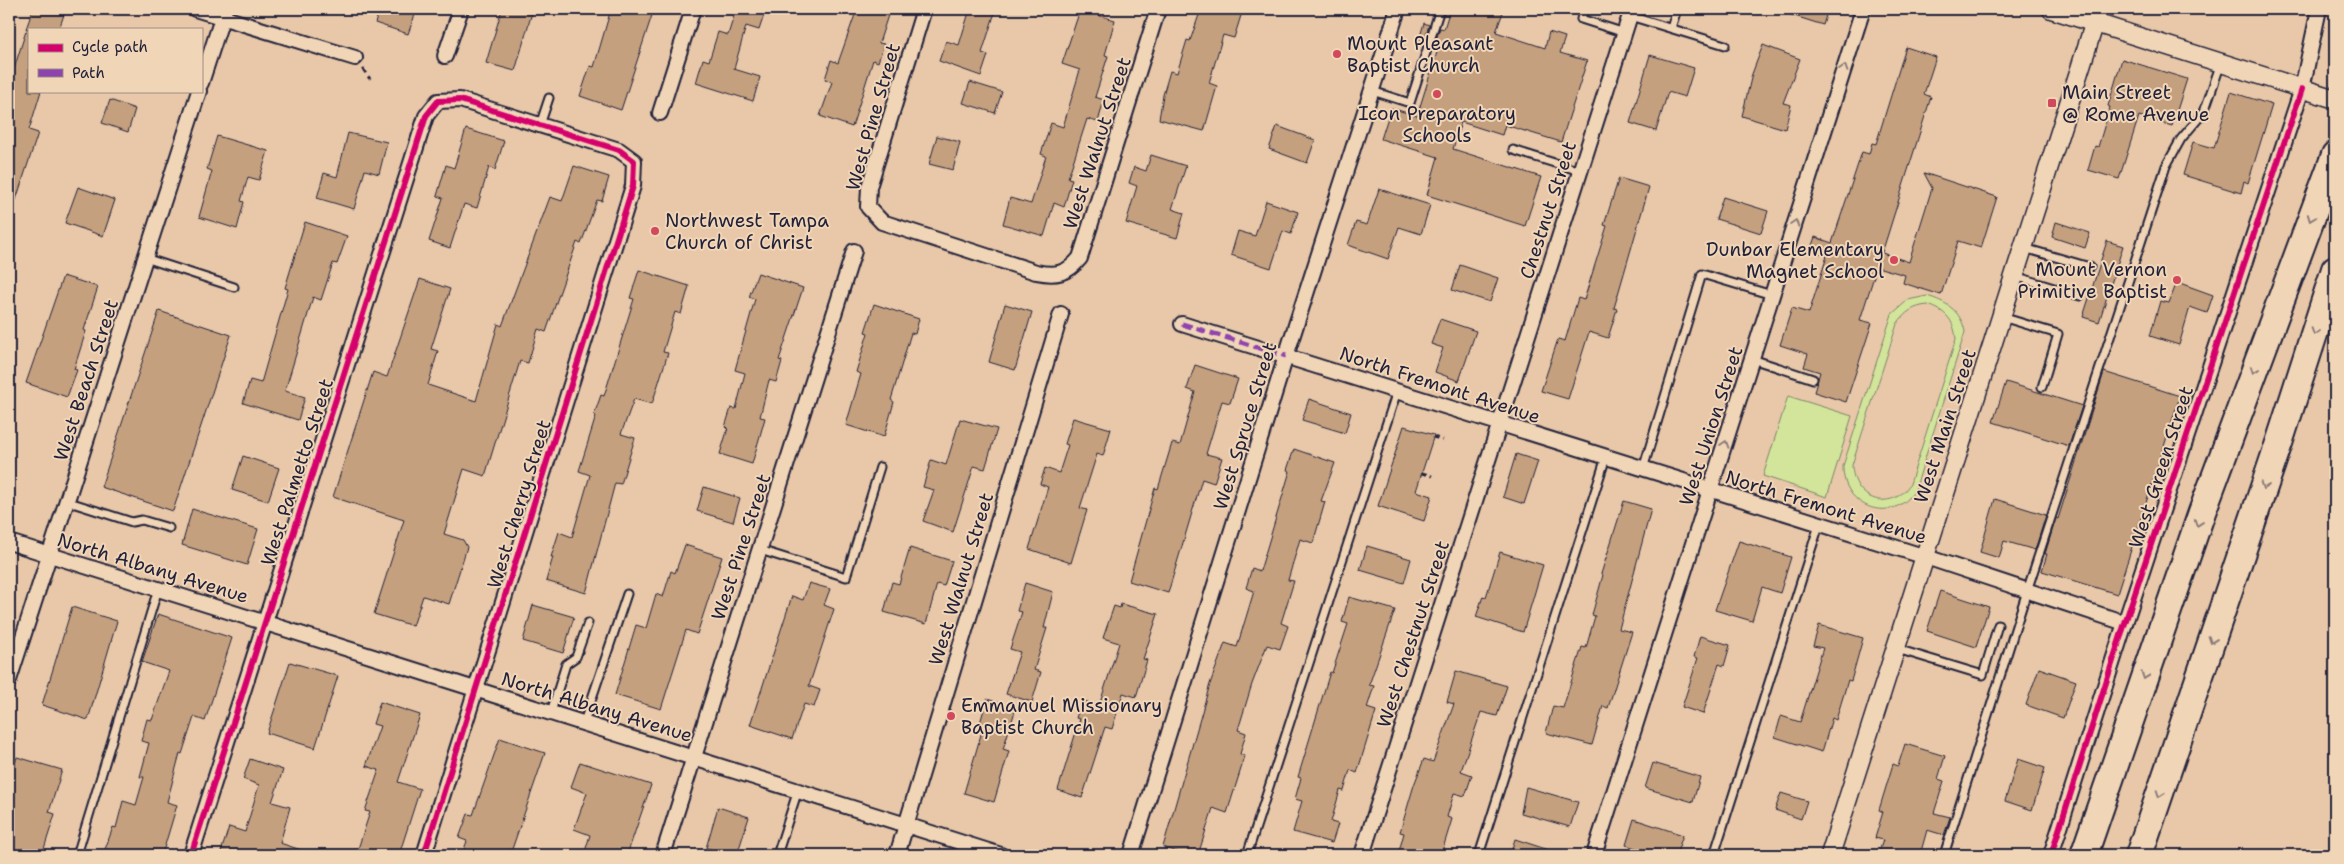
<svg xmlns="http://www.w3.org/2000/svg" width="2344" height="864" font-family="'Shantell Sans',sans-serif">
	<rect width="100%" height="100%" fill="#e8c8a8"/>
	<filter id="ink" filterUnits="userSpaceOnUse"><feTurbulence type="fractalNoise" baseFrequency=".02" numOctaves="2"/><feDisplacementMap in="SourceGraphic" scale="10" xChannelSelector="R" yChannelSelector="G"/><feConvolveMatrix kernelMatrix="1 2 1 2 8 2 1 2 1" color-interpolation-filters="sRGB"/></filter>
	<g filter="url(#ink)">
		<g fill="#d2e59a" stroke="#7a846a" fill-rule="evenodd">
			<path d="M1927,296C1947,302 1961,311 1965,332L1915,490C1893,526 1842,508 1843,466L1892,314L1908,300ZM1928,305C1946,311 1954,320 1956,339L1910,484C1892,513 1853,501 1852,465L1897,324C1905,312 1914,306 1928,305Z"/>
			<polygon points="1788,396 1852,416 1827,497 1763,476"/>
		</g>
		<g fill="#c5a07e" stroke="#22223b">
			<polygon points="33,9 66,9 59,29 26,29"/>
			<polygon points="380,9 417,9 408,34 375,23"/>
			<polygon points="502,9 533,9 515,71 486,63"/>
			<polygon points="611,9 654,9 621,110 580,96 590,66 594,67"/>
			<polygon points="736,9 766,9 759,30 746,26 734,69 760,77 753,101 696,83 703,59 709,61 718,32 728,35"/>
			<polygon points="857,9 890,9 879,43 884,44 878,62 873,60 852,127 820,116 832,82 825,79 831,60 838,63"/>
			<polygon points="970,9 996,9 982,53 988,55 981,76 939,61 946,41 959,45"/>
			<polygon points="1201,9 1243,9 1234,38 1223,35 1209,83 1217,86 1204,131 1159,119 1163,95 1170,71 1177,73 1187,40 1190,41"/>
			<polygon points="1450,9 1504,9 1496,32 1545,48 1549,32 1565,37 1560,53 1587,61 1561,142 1505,125 1502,135 1461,122 1453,149 1541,177 1525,226 1427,195 1438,157 1381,139 1391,108 1417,116 1438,49 1433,48 1440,28 1444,29"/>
			<polygon points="1782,9 1828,9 1823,25 1782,12"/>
			<polygon points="1080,10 1115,20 1105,55 1108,56 1095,97 1104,100 1098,122 1087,119 1068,178 1072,179 1064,207 1054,203 1044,236 1003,224 1010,198 1031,204 1046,156 1041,154 1051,123 1063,127 1080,70 1062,64"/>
			<polygon points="1424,23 1429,25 1423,45 1418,43"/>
			<polygon points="26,31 29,32 29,91 41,91 29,130 38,133 11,215 9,214 9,74 12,75"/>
			<polygon points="1763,45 1800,59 1783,103 1791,105 1785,129 1742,116 1752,74"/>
			<polygon points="1906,47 1936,57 1924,94 1931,97 1882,253 1909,262 1932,188 1924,173 1997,197 1981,248 1958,241 1941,295 1903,283 1905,275 1877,267 1860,320 1872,323 1846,402 1814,392 1820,372 1804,367 1808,354 1780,345 1792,308 1809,313 1827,256 1810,251 1815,237 1832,243 1862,152 1869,154 1872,143 1876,144"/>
			<polygon points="1650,55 1694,68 1685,97 1668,92 1656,131 1630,123"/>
			<polygon points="2122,59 2187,79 2172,126 2139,116 2119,179 2088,170 2095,146 2098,147 2110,107 2108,106"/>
			<polygon points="970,82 1002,92 995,113 963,103"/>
			<polygon points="2231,92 2272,105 2248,183 2244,181 2241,193 2183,175 2193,142 2214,148"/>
			<polygon points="110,100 135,109 128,132 102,123"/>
			<polygon points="1277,126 1315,140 1307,163 1269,149"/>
			<polygon points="466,129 504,141 495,170 489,167 477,208 464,204 450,248 429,241 443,198 437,196 446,165 454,168"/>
			<polygon points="348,133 387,142 379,174 365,170 354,209 317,198 324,173 337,177"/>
			<polygon points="217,136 268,151 259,180 248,177 241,201 244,202 237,229 199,217 212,171 207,169"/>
			<polygon points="937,136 960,142 953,170 929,164"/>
			<polygon points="1151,155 1186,166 1172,209 1184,213 1177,238 1126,223 1137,186 1129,183 1134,167 1146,171"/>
			<polygon points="574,166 609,177 602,201 597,200 581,244 577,242 546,332 538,329 528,363 520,361 485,476 464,469 444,534 463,540 467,547 449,604 423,596 413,626 374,614 404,520 333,497 373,372 387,377 420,279 450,289 431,349 438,351 428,385 476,401 498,324 502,326 550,197 562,201"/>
			<polygon points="1619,178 1649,187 1614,308 1617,309 1608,338 1589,332 1568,399 1541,391 1558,339 1565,341 1578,298 1584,300 1607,226 1604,225"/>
			<polygon points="78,187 115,200 103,236 65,223"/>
			<polygon points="1379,189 1430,205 1421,234 1399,227 1388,259 1348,245 1356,222 1367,225"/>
			<polygon points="1723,197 1768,211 1761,233 1716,219"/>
			<polygon points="1266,201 1298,212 1291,234 1283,231 1271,268 1231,255 1238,231 1255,236"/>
			<polygon points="305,222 347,236 337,264 333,263 321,300 313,297 285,391 305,397 298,420 243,403 250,380 261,383 288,289 285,288"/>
			<polygon points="2056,222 2090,233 2085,248 2052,237"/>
			<polygon points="2107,241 2123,246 2099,322 2083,317"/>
			<polygon points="1460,265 1498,278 1490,302 1452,290"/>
			<polygon points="639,270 689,286 681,314 675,312 663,352 668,353 652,404 634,399 621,434 635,438 621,484 615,483 586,593 546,581 553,557 551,557 559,532 572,537 590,475 579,471 596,416 594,415 601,395 604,396 634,299 630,298"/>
			<polygon points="758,273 803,288 779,360 782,361 776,382 769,380 760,417 765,418 752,464 720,454 728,428 725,427 731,408 736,409 745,373 735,370 755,299 749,297"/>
			<polygon points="63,276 98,287 84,330 86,331 74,369 77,370 67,397 26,383"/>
			<polygon points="2177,282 2213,295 2207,313 2190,307 2179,345 2150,336 2160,301 2169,303"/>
			<polygon points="874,304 919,319 915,334 911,333 891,400 894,402 884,437 846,425 861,374 856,372 868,333 865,332"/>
			<polygon points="1005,304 1032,312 1015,370 989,362"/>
			<polygon points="159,311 231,335 173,511 101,487"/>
			<polygon points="1440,319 1476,331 1459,381 1435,372 1443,348 1431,344"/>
			<polygon points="1195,365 1238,379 1230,403 1222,401 1206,454 1222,458 1214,483 1202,479 1168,593 1129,581 1155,488 1158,489 1172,443 1180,445 1195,392 1187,389"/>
			<polygon points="2104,372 2180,396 2117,594 2042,571 2047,554 2045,554 2056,518 2058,519"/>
			<polygon points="2006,382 2082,406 2069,446 1993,422"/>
			<polygon points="1309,399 1351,413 1345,433 1302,420"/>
			<polygon points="1073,418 1111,429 1103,456 1097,454 1080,508 1087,510 1071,563 1029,549 1048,487 1040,484 1045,468 1059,473 1068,445 1065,444"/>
			<polygon points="960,419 997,429 985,469 974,466 953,532 923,521 934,490 923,487 931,460 946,465"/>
			<polygon points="1404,426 1434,435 1416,491 1432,496 1424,521 1378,506"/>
			<polygon points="1294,449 1335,463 1321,501 1325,502 1313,543 1300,539 1288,580 1294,581 1281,623 1288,626 1280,649 1267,645 1252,684 1238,730 1246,733 1240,754 1245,756 1227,813 1213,808 1198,855 1185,855 1163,847 1210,684 1225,643 1237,647 1254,591 1246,588 1252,568 1260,571 1290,471 1287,470"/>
			<polygon points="1516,454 1538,461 1524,504 1503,497"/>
			<polygon points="243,456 279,468 268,501 232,490"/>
			<polygon points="704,487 740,498 733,522 697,511"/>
			<polygon points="1995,499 2046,515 2035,550 2004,541 1999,558 1980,552"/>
			<polygon points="1624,501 1651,509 1619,629 1632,632 1608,708 1603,706 1592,745 1546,733 1553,706 1563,708 1582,647 1586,648 1595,616 1592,615 1603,575 1601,574"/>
			<polygon points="192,509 258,529 247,565 182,545"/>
			<polygon points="1739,541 1791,557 1780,593 1762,587 1752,621 1715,610"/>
			<polygon points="685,545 722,557 697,634 686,630 661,709 615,695 636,625 646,628 656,594 663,597 671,571 675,573"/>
			<polygon points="1367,546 1411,559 1404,583 1360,570"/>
			<polygon points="910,548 952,561 944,586 937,584 926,624 884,612 892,582 899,584"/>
			<polygon points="1500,552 1543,565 1523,632 1476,617 1483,596 1486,597"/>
			<polygon points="809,583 830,589 824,605 834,609 809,686 820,690 814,707 804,704 792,739 750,725 792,596 803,600"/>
			<polygon points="1025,583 1053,592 1044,628 1047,628 1034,670 1041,672 1032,702 1006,694 1020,652 1010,649 1022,612 1017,611"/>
			<polygon points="1940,591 1989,607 1976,647 1927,631"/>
			<polygon points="1349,597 1395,610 1369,685 1374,686 1367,708 1376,711 1357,773 1350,770 1344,791 1340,790 1331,822 1338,824 1332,843 1293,832 1302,801 1295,799 1301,778 1298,777 1330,672 1332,673 1348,624 1342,622"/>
			<polygon points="1121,604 1158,614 1143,659 1147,660 1136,697 1123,693 1112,729 1105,727 1082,798 1058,790 1080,719 1076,718 1082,700 1099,706 1119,643 1103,638 1114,606 1120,608"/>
			<polygon points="533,605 574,617 563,653 523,641"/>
			<polygon points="72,607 117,621 88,720 42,705"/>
			<polygon points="158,614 232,638 205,721 194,717 182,754 180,753 167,802 177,805 162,855 103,855 113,827 116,828 123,801 136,805 144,777 140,777 149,743 141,741 147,719 152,720 169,671 142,662"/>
			<polygon points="1819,625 1863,638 1851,681 1848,680 1836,720 1832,718 1822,752 1775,737 1781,716 1800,722 1823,648 1813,646"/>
			<polygon points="1700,636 1730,645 1724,666 1719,664 1703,714 1682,707 1698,658 1694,657"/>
			<polygon points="290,662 338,676 315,748 267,733"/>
			<polygon points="2039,668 2076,681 2063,718 2026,705"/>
			<polygon points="1456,671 1507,686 1497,716 1481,712 1461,771 1472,775 1465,796 1454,793 1447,817 1452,819 1441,855 1398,855 1404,833 1400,832 1414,785 1424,759 1433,762 1454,704 1447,702"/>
			<polygon points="987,699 1016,708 1003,749 1009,751 994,802 964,793 982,731 978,730"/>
			<polygon points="380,702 420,715 398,782 420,789 399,855 356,855 370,812 365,811 379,770 366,766 380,726 373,724"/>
			<polygon points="500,738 545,753 510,855 462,855 467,841 459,838 468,814 473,815"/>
			<polygon points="1905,744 1945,756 1938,779 1944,781 1934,813 1950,817 1944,835 1927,830 1920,855 1878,855 1883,840 1875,838 1883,812 1879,810 1893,764 1898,766"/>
			<polygon points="17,757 62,770 49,812 55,814 42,855 9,855 9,783"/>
			<polygon points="250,759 283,770 272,802 290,807 280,843 307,852 306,855 220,855 229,827 245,832 259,785 243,779"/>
			<polygon points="2018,759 2045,768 2032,810 2005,801"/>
			<polygon points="580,762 651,785 627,855 584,855 590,835 574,829 587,793 571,787"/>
			<polygon points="1653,763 1700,777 1693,802 1645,788"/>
			<polygon points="1526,787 1578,802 1570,827 1521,813"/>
			<polygon points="1781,793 1807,801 1801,819 1775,810"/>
			<polygon points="718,807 749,817 737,855 706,848"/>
			<polygon points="1634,819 1683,835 1676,855 1658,855 1626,845"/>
			<polygon points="1515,839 1555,852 1555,855 1510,855"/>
		</g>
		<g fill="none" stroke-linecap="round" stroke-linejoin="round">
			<defs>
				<g id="service">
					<polyline points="1584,9 1581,19 1625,33"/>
					<polyline points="1630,16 1725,45"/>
					<polyline points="1671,28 1677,9"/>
					<polyline points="1372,91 1410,103 1440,9"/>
					<polyline points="540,125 549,98"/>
					<polyline points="1513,150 1580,171"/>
					<polyline points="2024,248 2090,267"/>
					<polyline points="145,258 234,287"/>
					<polyline points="2015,276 2080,296"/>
					<polyline points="2002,317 2058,334 2042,387"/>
					<polyline points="1752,359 1813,379"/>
					<polyline points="1643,469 1702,274 1772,295"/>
					<polyline points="66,501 132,522 142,520 169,528"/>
					<polyline points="760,550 846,577 880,467"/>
					<polyline points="1897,649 1983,675 1998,625"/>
					<polyline points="551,712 566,664 576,657 588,623"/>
					<polyline points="584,722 627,594"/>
					<polyline points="77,855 158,589"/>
					<polyline points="777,855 798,790"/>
					<polyline points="1247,855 1397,391"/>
					<polyline points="1479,855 1606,457"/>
					<polyline points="1714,855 1819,525"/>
					<polyline points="1944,855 2027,591 2166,166 2181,139 2204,112 2221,63"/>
				</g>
				<g id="minor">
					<polyline points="195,9 355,58"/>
					<path d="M924,9L869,187L868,207L882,222L1036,272C1056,276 1067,274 1080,258L1158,9"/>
					<polyline points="445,56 461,9"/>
					<polyline points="201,83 225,9"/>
					<polyline points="660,113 693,9"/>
					<polyline points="1182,324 1926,557 2125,623"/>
					<polyline points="9,542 1001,855"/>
					<polyline points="9,680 199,91"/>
					<polyline points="191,855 426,116 438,101 460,100 619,150 634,161 633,186 424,855"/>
					<polyline points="663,855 854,251"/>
					<polyline points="897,855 1061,314"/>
					<polyline points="1131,855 1286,356 1398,9"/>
					<polyline points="1362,855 1632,9"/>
					<polyline points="1594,855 1863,9"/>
					<polyline points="2051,855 2125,623 2302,89 2319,9"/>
				</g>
				<g id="tertiary">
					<polyline points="2051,9 2335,99"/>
					<polyline points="1830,855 2099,9"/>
				</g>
				<g id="motorway">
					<polyline points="2084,855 2202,512 2335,155"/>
					<polyline points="2139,855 2280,440 2335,269"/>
				</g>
			</defs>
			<use href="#service" stroke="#22223b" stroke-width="11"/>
			<use href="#minor" stroke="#22223b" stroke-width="18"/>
			<use href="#tertiary" stroke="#22223b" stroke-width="21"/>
			<use href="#motorway" stroke="#22223b" stroke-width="30"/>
			<g stroke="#22223b" stroke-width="3" stroke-dasharray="5 4" stroke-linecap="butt">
				<polyline points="363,69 370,79"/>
				<polyline points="1433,437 1443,440"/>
				<polyline points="1422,473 1432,476"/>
			</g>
			<use href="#service" stroke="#f1d5b7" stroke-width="7"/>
			<use href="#minor" stroke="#f1d5b7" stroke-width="14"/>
			<use href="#tertiary" stroke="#f1d5b7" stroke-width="18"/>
			<use href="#motorway" stroke="#f1d5b7" stroke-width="26"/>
			<polyline stroke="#8e44ad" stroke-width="5" stroke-dasharray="10 5" stroke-linecap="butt" points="1182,324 1286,356"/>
			<defs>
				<g id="cycleway">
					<polyline points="191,855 426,116 438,101 460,100 619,150 634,161 633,186 424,855"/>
					<polyline points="2051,855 2125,623 2302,89"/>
				</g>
			</defs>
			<use href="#cycleway" stroke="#f1d5b7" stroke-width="9"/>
			<use href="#cycleway" stroke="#d6006c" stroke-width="6"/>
		</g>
		<defs><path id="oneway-chevron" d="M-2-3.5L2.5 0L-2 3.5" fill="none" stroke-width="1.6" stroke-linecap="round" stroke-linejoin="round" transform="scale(1.25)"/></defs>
		<g stroke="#8a7c79">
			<use href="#oneway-chevron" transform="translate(1844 68) rotate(-72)"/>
			<use href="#oneway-chevron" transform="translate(2311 218) rotate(111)"/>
			<use href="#oneway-chevron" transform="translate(1795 223) rotate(-72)"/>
			<use href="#oneway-chevron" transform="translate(2315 332) rotate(108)"/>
			<use href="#oneway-chevron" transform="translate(2254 370) rotate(110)"/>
			<use href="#oneway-chevron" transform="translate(1725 444) rotate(-72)"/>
			<use href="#oneway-chevron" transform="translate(2264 486) rotate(109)"/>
			<use href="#oneway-chevron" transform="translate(2198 523) rotate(109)"/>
			<use href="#oneway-chevron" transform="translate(2212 640) rotate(109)"/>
			<use href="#oneway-chevron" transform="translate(2145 676) rotate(109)"/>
			<use href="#oneway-chevron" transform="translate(2160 794) rotate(109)"/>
		</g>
	</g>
	<g fill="#d1495b" stroke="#f1d5b7" stroke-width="2">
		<circle cx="1337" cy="54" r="5"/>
		<circle cx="1437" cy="94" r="5"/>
		<rect x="2047" y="98" width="10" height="10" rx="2.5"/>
		<circle cx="655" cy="231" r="5"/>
		<circle cx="1894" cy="260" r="5"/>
		<circle cx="2177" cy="280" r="5"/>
		<circle cx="951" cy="716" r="5"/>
	</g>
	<g text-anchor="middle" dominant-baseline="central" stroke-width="4" stroke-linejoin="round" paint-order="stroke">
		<g font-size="19" fill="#22223b" stroke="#f1d5b7" text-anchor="start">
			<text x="1347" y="43">Mount Pleasant<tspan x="1347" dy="22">Baptist Church</tspan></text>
			<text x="2062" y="92">Main Street<tspan x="2062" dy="22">@ Rome Avenue</tspan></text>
			<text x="1437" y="113" text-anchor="middle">Icon Preparatory<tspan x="1437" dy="22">Schools</tspan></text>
			<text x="665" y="220">Northwest Tampa<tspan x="665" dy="22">Church of Christ</tspan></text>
			<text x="1884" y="249" text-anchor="end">Dunbar Elementary<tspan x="1884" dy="22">Magnet School</tspan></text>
			<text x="2167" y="269" text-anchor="end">Mount Vernon<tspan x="2167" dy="22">Primitive Baptist</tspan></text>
			<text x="961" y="705">Emmanuel Missionary<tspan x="961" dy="22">Baptist Church</tspan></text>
		</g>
		<g font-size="19" fill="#22223b" stroke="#f1d5b7">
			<text transform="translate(873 117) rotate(-74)">West Pine Street</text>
			<text transform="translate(1097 143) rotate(-72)">West Walnut Street</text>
			<text transform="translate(1548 210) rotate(-72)">Chestnut Street</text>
			<text transform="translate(86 380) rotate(-72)">West Beach Street</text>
			<text transform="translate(1440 385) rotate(18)">North Fremont Avenue</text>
			<text transform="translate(1245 426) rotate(-73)">West Spruce Street</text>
			<text transform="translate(1711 426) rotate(-72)">West Union Street</text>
			<text transform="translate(1945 426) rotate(-72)">West Main Street</text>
			<text transform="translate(2161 467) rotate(-72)">West Green Street</text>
			<text transform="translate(297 472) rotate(-72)">West Palmetto Street</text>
			<text transform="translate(519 504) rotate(-73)">West Cherry Street</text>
			<text transform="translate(1826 507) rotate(17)">North Fremont Avenue</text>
			<text transform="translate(741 547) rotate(-72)">West Pine Street</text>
			<text transform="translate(153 568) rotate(17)">North Albany Avenue</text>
			<text transform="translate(961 579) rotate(-73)">West Walnut Street</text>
			<text transform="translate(1413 634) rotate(-72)">West Chestnut Street</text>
			<text transform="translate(597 707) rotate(17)">North Albany Avenue</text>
		</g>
	</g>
	<rect width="2344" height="864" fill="none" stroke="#f1d5b7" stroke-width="30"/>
	<rect x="15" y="15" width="2314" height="834" fill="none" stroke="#22223b" stroke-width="2" filter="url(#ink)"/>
	<rect x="28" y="28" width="175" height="65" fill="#f1d5b7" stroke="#9e8d85"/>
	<rect x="38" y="44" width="25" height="8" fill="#d6006c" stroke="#9e8d85"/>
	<text x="72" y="52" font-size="15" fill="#22223b">Cycle path</text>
	<rect x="38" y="69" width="25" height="8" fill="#8e44ad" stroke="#9e8d85"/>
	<text x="72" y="78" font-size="15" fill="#22223b">Path</text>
</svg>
